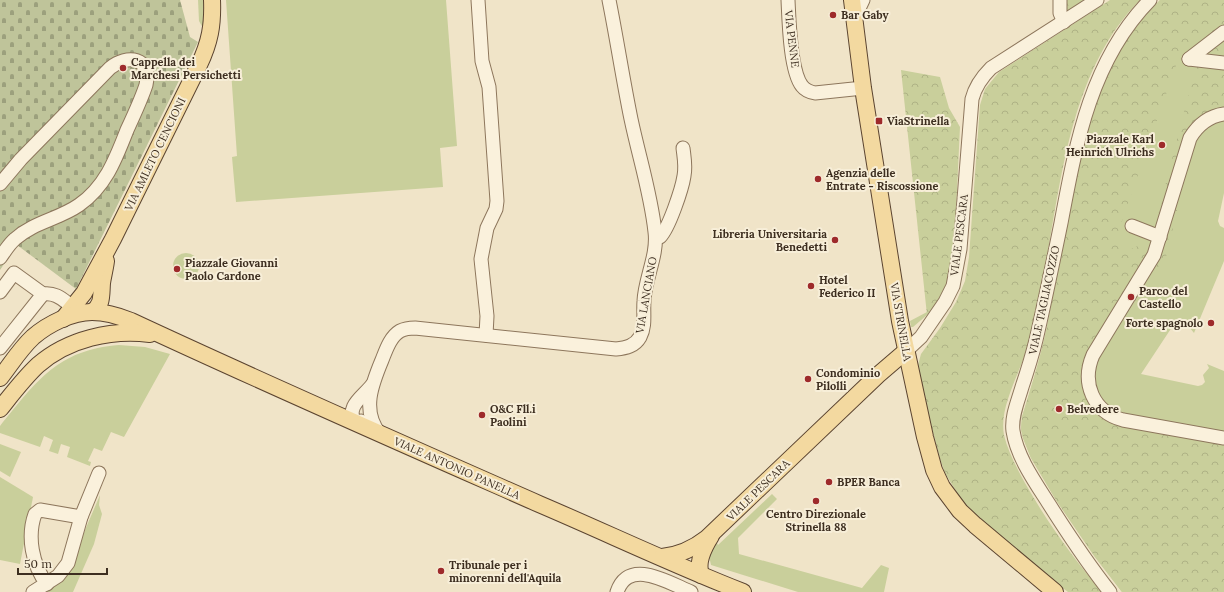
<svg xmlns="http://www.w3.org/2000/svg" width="1224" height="592" font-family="Lora,serif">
	<defs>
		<pattern id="forest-crowns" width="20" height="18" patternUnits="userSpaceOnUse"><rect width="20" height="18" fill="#c9cf9b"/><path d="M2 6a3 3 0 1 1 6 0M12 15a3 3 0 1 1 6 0" fill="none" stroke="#aeb285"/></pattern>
		<pattern id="cemetery-stones" width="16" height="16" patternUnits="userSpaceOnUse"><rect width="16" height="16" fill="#bfc49a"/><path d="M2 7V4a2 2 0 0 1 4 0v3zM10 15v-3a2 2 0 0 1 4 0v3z" fill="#9ca07d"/></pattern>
	</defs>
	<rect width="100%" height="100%" fill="#f0e4c8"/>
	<g fill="#c9cf9b">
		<polygon points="198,0 206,0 206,20 203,28 199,21"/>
		<polygon points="226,0 446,0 457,146 440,148 443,187 236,202 232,157 237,156"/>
		<path d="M1160,0H1224V193L1218,221L1220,226L1224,228V261L1194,333L1190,328L1185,329C1183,323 1179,321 1174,324L1141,374L1198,386L1202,385L1205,382L1203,375L1209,368L1207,364L1224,371V592H1122L1095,557L1056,500L1031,458L1023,438L1021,429L1022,417L1043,348L1073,189L1120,52Z"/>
		<circle cx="186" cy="266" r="13"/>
		<polygon points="927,312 927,315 913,327 911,327 910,321"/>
		<path d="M119,345L145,347L170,354L124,437L111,432L102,451L94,448L88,461L91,462L90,466L67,457L70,447L61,444L58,454L49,451L53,440L44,436L40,447L0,433V426C37,381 57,350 119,345Z"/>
		<polygon points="0,444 21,452 10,477 0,471"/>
		<polygon points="0,477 33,497 20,564 0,560"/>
		<polygon points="772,494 777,499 738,538 739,554 862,588 881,565 889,568 884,592 798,592 711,565 709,556 713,547 717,543 718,545"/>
		<polygon points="100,495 99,505 102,514 94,544 73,592 42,592 68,574 72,568 85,530"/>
	</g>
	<g fill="url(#forest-crowns)" fill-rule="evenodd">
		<polygon points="1065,0 1087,0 1065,14"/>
		<path d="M1110,0H1140C1061,79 1060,211 1036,313C1033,326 1030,339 1026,351C1018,377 999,408 1004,435C1008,452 1017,468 1025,483C1047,522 1073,558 1102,592H1068L1026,560L970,510L962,501L945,473L940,459L919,379L918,365L921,354L940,328L956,302L965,281L969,257L980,105L985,89L999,72Z"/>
		<path d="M1160,0L1224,1V118L1208,124L1197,137L1191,151L1167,254L1164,261L1100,352C1088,378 1094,397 1118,412L1224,434V592H1122L1095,557L1056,500L1031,458L1023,438L1021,429L1022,417C1033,382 1043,348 1050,312C1071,210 1080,76 1160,0ZM1180,54L1196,64L1155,226L1149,241L1131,249L1114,244Z"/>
		<polygon points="901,70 940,77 949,108 960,127 955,232 952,260 948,284 938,302 927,315"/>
	</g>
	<polygon fill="url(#cemetery-stones)" points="0,0 180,0 190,37 198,42 76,289 17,245 0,270"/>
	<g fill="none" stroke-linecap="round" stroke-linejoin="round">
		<defs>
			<g id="minor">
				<polyline points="478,0 482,61 489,87 497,201 496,209 487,228 481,259 487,316 486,335"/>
				<path d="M788,0C789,20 790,71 802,86C805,90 810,92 815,93L863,88"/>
				<polyline points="1060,0 1060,13 1064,22"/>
				<polyline points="854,19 863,0"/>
				<polyline points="1189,59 1224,32"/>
				<polyline points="1189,59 1224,63"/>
				<path d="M1224,114C1209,116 1198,125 1190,138L1154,255L1093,355C1081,383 1093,412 1123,420L1224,438"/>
				<path d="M0,184L21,159L110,68C127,54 152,57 146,85C141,100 134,115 127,130C116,158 106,186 79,205C59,219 34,222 15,239C9,244 5,251 0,258"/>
				<polyline points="1132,226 1160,237"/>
				<path d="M656,238L660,237C669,228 682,189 684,176C686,166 684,157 683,148"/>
				<polyline points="0,292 14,273 43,294 0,348"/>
				<path d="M43,294C56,292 63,300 73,307"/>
				<path d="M906,351L921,337L945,302L953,286L960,249L972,99C975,87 982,77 991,68L1097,0"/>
				<path d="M361,421L355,423C345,406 363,397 372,385"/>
				<path d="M380,434C361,411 372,384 382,360C386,350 390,337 400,331C404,329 410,328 415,328L616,349C626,348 635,346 640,337C646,326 643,313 644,301C645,278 658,255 655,232C651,194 639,157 631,119C623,80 617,40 609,0"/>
				<path d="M47,584C32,565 27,536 35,514L40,510L81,517"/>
				<polyline points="33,592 58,576 68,563 81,517 99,473"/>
				<path d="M617,592C629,557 669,583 691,592"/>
				<path d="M1110,592C1088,564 1068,534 1049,504C1035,482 1017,457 1013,431C1011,417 1018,401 1022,387C1027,372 1032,356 1036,340C1045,301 1053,262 1061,223C1076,143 1091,60 1150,0"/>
			</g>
			<g id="major">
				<polyline points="852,0 863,88 900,321 925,437 934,470 942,487 960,511 975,525 1055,592"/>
				<path d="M92,312C103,305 101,295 102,283C103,276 105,269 106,261"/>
				<path d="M63,319L84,293L113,239L199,65C210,42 213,25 212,0"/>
				<path d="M0,378C11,364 20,349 33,337C48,324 72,312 92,312C106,312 119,316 131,321C266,384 403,444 539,504C607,533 674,565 743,592"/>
				<path d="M0,409C12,394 24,378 38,365C68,339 111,329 150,334"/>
				<path d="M662,557C680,555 693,549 707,538L878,375L906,351"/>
				<path d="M701,575C696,562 704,547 711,536"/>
			</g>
		</defs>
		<use href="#minor" stroke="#8d765c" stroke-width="15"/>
		<use href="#major" stroke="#5b4430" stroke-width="18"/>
		<use href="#minor" stroke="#faf1dc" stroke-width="13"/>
		<use href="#major" stroke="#f3d9a0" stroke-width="16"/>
	</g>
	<g fill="#9e2a2b" stroke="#f7eed8" stroke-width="1.5">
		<circle cx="833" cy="15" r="4"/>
		<circle cx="123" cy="68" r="4"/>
		<rect x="875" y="117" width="8" height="8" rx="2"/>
		<circle cx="1162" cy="145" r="4"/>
		<circle cx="818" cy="179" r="4"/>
		<circle cx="835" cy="240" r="4"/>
		<circle cx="177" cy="269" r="4"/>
		<circle cx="811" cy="286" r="4"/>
		<circle cx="1131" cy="297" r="4"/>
		<circle cx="1211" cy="323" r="4"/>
		<circle cx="808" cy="379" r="4"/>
		<circle cx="1059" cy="409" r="4"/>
		<circle cx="482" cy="415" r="4"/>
		<circle cx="829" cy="482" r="4"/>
		<circle cx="816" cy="501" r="4"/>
		<circle cx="441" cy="571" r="4"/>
	</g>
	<g text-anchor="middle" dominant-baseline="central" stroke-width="4" stroke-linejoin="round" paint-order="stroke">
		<g font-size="11" font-weight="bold" fill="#3d2e20" stroke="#f7eed8" text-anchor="start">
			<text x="841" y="15">Bar Gaby</text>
			<text x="131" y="62">Cappella dei<tspan x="131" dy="13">Marchesi Persichetti</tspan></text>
			<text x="887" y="121">ViaStrinella</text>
			<text x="1154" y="139" text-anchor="end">Piazzale Karl<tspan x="1154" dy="13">Heinrich Ulrichs</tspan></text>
			<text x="826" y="173">Agenzia delle<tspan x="826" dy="13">Entrate - Riscossione</tspan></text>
			<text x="827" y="234" text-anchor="end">Libreria Universitaria<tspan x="827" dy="13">Benedetti</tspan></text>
			<text x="185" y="263">Piazzale Giovanni<tspan x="185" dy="13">Paolo Cardone</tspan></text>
			<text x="819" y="280">Hotel<tspan x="819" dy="13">Federico II</tspan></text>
			<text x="1139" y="291">Parco del<tspan x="1139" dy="13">Castello</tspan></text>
			<text x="1203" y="323" text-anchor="end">Forte spagnolo</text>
			<text x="816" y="373">Condominio<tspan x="816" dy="13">Pilolli</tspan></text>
			<text x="490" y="409">O&amp;C Fll.i<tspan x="490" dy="13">Paolini</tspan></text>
			<text x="1067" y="409">Belvedere</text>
			<text x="837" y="482">BPER Banca</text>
			<text x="816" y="514" text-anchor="middle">Centro Direzionale<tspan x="816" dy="13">Strinella 88</tspan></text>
			<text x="449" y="565">Tribunale per i<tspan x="449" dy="13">minorenni dell'Aquila</tspan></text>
		</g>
		<g font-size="11" fill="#3d2e20" stroke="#f7eed8">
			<text transform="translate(792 39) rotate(83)">VIA PENNE</text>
			<text transform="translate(155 154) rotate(-64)">VIA AMLETO CENCIONI</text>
			<text transform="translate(959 235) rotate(-83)">VIALE PESCARA</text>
			<text transform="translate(646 295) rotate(-80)">VIA LANCIANO</text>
			<text transform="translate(1044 300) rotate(-78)">VIALE TAGLIACOZZO</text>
			<text transform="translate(901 322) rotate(80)">VIA STRINELLA</text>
			<text transform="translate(457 468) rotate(24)">VIALE ANTONIO PANELLA</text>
			<text transform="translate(758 490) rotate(-44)">VIALE PESCARA</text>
		</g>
	</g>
	<path d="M18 568v6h89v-6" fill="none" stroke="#3d2e20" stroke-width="2"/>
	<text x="24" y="568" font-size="12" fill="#3d2e20" stroke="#f7eed8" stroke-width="3" paint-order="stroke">50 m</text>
</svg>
